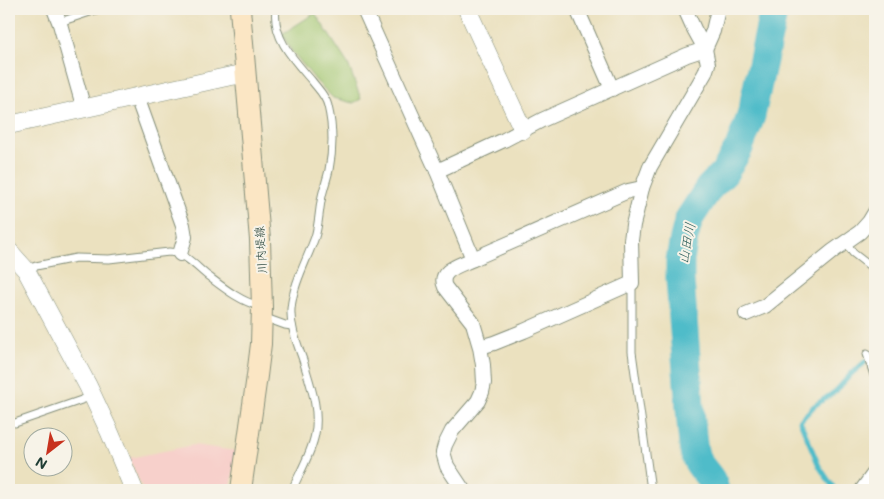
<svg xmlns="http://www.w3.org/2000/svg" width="884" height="499" font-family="Mali,'Klee One',sans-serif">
	<rect width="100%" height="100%" fill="#f7f3e8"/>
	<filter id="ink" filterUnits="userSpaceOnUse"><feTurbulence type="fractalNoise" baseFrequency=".02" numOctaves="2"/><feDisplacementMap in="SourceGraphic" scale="10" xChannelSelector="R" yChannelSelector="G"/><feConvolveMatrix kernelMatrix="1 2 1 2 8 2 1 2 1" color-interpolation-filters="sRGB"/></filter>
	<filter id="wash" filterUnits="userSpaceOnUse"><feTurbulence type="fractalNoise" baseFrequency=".0096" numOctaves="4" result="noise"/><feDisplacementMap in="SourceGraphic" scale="20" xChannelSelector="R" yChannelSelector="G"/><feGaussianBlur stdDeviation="1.12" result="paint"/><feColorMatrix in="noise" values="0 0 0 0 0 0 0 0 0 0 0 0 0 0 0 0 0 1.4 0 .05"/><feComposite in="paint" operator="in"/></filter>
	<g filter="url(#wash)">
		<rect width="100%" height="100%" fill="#ebe1bf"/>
		<polygon fill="#f7d0cb" points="194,445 236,451 231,490 143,490 129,458"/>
		<polygon fill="#a1c670" stroke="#608252" points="315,13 348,64 361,99 353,103 333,98 317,82 291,50 282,34"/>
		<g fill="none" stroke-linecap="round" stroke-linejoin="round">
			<polyline stroke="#50bcc9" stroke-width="5" points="835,490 819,466 800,421 814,406 836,391 851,374 865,362"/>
			<path stroke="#50bcc9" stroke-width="29" d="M715,490C713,478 704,472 698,462C693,454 693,443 692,434L680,280V260L684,238L689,219L709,188L724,173L739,148L751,116L774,9"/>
		</g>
	</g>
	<g filter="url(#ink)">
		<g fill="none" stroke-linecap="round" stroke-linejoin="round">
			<defs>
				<g id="service">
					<path d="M276,9C272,38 294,60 312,81C318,89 326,96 328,106C333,127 333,150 329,170C327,179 324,187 322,196C319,210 319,224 315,237C307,260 293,284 291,309C290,327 297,343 303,360C310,384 320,409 315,434C312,452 299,474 292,490"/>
					<polyline points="60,22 99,9"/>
					<polyline points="846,242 853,253 875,270"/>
					<path d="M26,270L36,266L76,258L109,259L169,252C186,253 195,266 208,276C224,288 240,301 259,306"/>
					<polyline points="632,283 632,352 651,490"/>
					<polyline points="263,317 285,325 292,326"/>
					<polyline points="867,354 875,378"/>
					<polyline points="15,423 93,396"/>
				</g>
				<g id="minor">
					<polyline points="54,9 60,24 84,109"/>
					<polyline points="364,9 437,171 473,259"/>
					<polyline points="577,9 612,89"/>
					<polyline points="137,97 183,225 185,237 180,254"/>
					<polyline points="437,171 504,140 542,120 687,55 705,49 713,31 718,9"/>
					<polyline points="746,314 765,306 833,251 860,232 869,222 875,212"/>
					<polyline points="480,347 494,343 524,331 632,283 631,240 633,225 642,188 650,167 705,73 708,64 705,49 694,29 685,9"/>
					<path d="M463,490L447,466L443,452L445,445L452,431L478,401L482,392L484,383L483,365L480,347L473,323L445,287C437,270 461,265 473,259L628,191L642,188"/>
					<polyline points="862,490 875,472"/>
				</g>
				<g id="tertiary">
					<polyline points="467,9 523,130"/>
					<polyline points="9,125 231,76 245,74"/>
					<polyline points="9,251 26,270 88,386 110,433 134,490"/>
				</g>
				<polyline id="secondary" points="240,9 260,240 262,307 261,344 257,376 241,490"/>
			</defs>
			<use href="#service" stroke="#858f7a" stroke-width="9"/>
			<use href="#minor" stroke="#858f7a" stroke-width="16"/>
			<use href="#tertiary" stroke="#858f7a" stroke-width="19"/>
			<use href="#secondary" stroke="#858f7a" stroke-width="22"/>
			<use href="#service" stroke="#fff" stroke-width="7"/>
			<use href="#minor" stroke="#fff" stroke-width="14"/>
			<use href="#tertiary" stroke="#fff" stroke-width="18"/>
			<use href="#secondary" stroke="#fbe6c4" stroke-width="20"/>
		</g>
	</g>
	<g text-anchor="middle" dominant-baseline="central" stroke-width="4" stroke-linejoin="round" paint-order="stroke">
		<g font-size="12" fill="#1f3d34" stroke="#f7f3e8">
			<text transform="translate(260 250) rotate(-94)">川内堤線</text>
		</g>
		<g font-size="14" font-style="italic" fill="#2b5d59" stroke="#f7f3e8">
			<text transform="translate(686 243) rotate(-79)">山田川</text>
		</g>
	</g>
	<rect width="884" height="499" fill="none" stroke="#f7f3e8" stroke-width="30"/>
	<g transform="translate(48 452) rotate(211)"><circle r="24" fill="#f7f3e8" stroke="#a1aaa0"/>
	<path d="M0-4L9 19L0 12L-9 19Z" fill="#c8321e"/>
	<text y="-8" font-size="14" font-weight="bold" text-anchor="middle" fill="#1f3d34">N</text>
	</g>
</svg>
